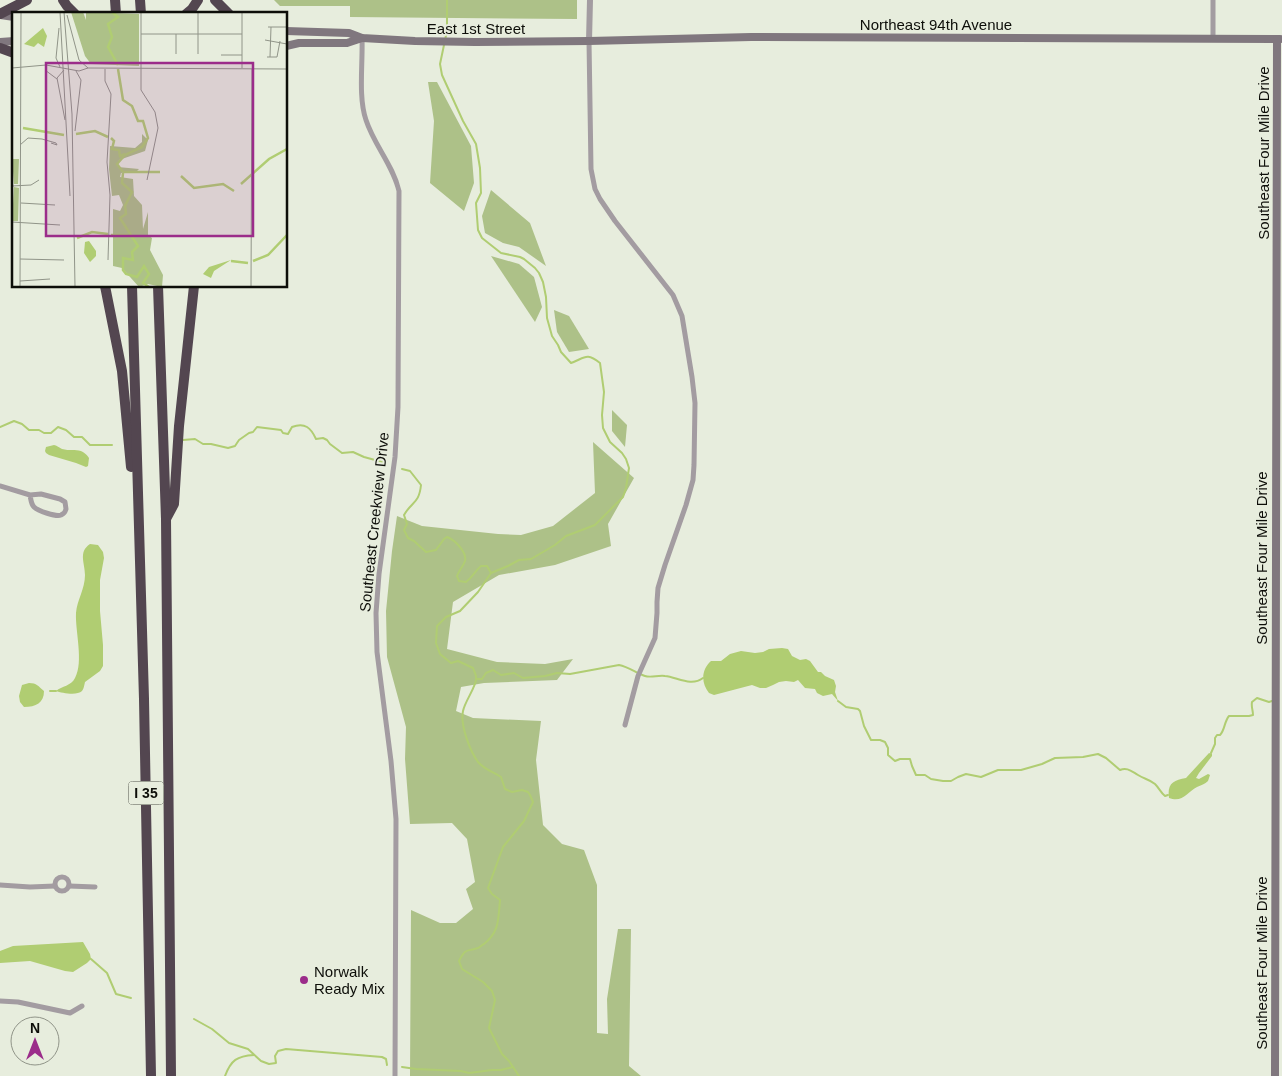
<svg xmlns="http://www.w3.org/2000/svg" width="1282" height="1076" font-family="Arial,sans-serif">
	<rect width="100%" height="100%" fill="#e7eddd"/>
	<g fill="#adc188">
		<polygon points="274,0 577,0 577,19 350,17 350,6 280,6"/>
		<polygon points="428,82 437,82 471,146 474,183 464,211 430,183 434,121"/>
		<polygon points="491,190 530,223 546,266 519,247 503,243 485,233 482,216"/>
		<polygon points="491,256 519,264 534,277 542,307 535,322"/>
		<polygon points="554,310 569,316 589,349 569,352 557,332"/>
		<polygon points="612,410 627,425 625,447 612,431"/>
		<polygon points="593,442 634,478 608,524 611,546 555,565 499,575 453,602 447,649 497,662 545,664 573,659 557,680 484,683 461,687 456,711 473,718 541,721 536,760 543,825 562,844 584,850 597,885 597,1033 608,1034 607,999 618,929 631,929 629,1066 641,1076 410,1076 411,910 440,923 456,923 473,909 466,889 475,882 467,839 452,823 410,824 405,759 406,727 387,657 386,611 392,551 397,516 422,526 498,534 521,535 553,526 595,493"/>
	</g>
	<g fill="#b0cd72">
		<path d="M54,445C56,445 60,448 62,449C73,452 81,446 89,458L88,466L86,467L76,463L49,455L46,453L45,451L46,447Z"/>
		<path d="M90,544L98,545L103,552L104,558L100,580V611L103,645V666L100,671L85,682C84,686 84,688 82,691C77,696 62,693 56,691C62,686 71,686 75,678C84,662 75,631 76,613C77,600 85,589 85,575C85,563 78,552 90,544Z"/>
		<path d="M782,648L788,649L792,656L800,660L806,659L810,661L818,672H821L825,676L834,680L836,686L835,692L838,701L832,694L823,696L817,693L815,689L805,688L798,680L794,682L786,681L779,682L773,685L766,688H760L752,685L714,695L709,693C701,683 701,670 711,661H721L730,654L741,651L755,653L763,652L769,649Z"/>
		<path d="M29,683C37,683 38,686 44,691C44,703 36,707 24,707L20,702L19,696L22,685Z"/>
		<path d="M1209,753L1212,754V756L1199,773L1196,778L1199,779L1208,774L1210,775L1208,781C1205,784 1201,785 1197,787C1187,792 1183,803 1169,798C1167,784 1173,780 1186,778Z"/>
		<polygon points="83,942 90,954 91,959 87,963 73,972 65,971 30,961 0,963 0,951 13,946"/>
	</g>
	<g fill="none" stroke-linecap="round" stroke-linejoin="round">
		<g stroke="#b0cd72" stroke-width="2">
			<polyline points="445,40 447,31 447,0"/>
			<path d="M444,45L440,64L442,75L463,121L476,144L480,168L481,193L476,203L478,230L482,238L501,253L520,257L524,259L535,268L539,273L543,282L546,297L547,318L552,336L558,345L561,352L571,363C585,358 586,352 600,363L604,392L602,415L603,428L610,442L622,453L626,459L629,468L626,488L623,497L595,525L566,536L555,545L531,559L519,560L508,566L491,573L478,592L460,611L446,617L437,626L436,643L440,654L451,663L458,661L473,668C474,671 477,676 476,679C476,687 465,701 463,711C460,725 470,751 478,762C484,769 493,772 501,777L505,789L512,792L522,790L528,792L530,795L533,802L524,821L503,847L488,888L492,894L500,900C498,919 500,931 484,944C483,944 479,948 478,948C467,952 466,947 459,961L462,969L483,982L492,991L495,1000L489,1028L502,1054L509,1061L519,1076"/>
			<polyline points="0,427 14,421 22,424 29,430 39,430 44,433 51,433 58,427 66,430 74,437 82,437 90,445 112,445"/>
			<path d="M183,440L195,439L203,444H211L228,448L235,446L239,440L249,433L253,432L257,427L281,430L283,433L288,434L292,427C305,422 311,428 316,439L323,438L327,440L330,444L342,453L353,452L364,457L386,463"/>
			<path d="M402,469L410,471L421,485C419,504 412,501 404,515L407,524L404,530L408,538L414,541L426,552L436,550L444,539L447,537C455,540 467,552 465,561C463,567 459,570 457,576L459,581L466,582C473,577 475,571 481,566H487L491,573"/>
			<path d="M476,679H482L486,673L493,670L501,675L514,673L523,678L545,676L557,673L570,674L619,665C629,667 636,673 645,676C651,678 658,675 665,676C677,677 691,687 703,678"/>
			<polyline points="50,691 56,691"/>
			<path d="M838,701L846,707L858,709L860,711L864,726L871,740H880L885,742L888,748V755L895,761L900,759H910L912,766L916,775H925L931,779L943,781H951L958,777L966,774L981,777L998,770H1021L1042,764L1055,758L1083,757L1098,754L1106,758L1120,770C1127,767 1131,771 1138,775C1144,779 1149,779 1155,784C1159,788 1161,793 1165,796L1168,795"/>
			<path d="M1211,753L1215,744V738L1217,735H1220C1225,730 1224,722 1229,716H1249L1253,715C1253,710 1251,707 1252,702L1257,698L1269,702L1272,701"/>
			<polyline points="91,959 107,973 116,994 131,998"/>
			<polyline points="194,1019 212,1029 229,1043 248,1049 261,1061 269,1064 276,1063 275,1056 278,1051 286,1049 382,1057 386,1059 387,1065"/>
			<polyline points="402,1067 416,1069 461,1071 469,1073 492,1070 501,1070 513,1067"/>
			<path d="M225,1076C231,1060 237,1056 254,1055"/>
		</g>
		<g stroke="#a39ca1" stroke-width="5">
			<polyline points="1213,0 1213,39"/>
			<path d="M362,38C363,63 358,97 366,120C374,145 393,165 399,191L398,407L395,457L379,574L376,613L377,652L391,761L396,819L395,1076"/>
			<polyline points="589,41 591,169 595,189 600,199 615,221 673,295 682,316 692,377 695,403 694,465 693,480 686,505 665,565 658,588 657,602 657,613 655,638 638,676 625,725"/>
			<path d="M0,486L30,495L41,494L60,499L65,502L66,509C65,512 65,513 61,515C56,517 38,511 34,507C31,504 31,500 30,495"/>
			<circle cx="62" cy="884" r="7"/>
			<polyline points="0,885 30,887 55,886"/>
			<polyline points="69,886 95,887"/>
			<polyline points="0,1001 18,1002 70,1013 82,1006"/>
		</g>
		<polyline stroke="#a39ca1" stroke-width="6" points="589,41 590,0"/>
		<g stroke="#80777e" stroke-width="8">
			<polyline points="0,15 14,17"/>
			<polyline points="286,31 349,33 362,38 415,41 475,42 589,41 751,37 1280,39"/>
			<polyline points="0,42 14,41"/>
			<polyline points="286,46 299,43 347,43 362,38"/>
			<polyline points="1275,1076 1277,39"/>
		</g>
		<g stroke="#534650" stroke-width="10">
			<polyline points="63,0 67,6 75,14"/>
			<polyline points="115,0 116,14"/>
			<polyline points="140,0 141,14"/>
			<polyline points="215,0 229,14"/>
			<polyline points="0,14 27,0"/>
			<polyline points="186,14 192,9 198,0"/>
			<polyline points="0,48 14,53"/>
			<polyline points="105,286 122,371 131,467"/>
			<polyline points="132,286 144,699 151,1076"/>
			<polyline points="158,286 166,519 171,1076"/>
			<polyline points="166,519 174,504 179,426 194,286"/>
		</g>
	</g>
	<circle fill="#9b2c8a" stroke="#e7eddd" stroke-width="2" cx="304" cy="980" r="5"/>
	<g text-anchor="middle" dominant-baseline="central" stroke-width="4" stroke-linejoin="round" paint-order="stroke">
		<rect fill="#e7eddd" stroke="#4e5149" stroke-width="1" x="128.5" y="781.5" width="35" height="23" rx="4"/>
		<g font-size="14" font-weight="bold" fill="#0d0e09">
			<text x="146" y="793">I 35</text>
		</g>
		<g font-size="15" fill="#0d0e09" stroke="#e7eddd">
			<text x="936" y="24">Northeast 94th Avenue</text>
			<text x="476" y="28">East 1st Street</text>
			<text transform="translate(1263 153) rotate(-90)">Southeast Four Mile Drive</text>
			<text transform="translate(374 522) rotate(-84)">Southeast Creekview Drive</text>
			<text transform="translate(1261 558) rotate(-90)">Southeast Four Mile Drive</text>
			<text transform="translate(1261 963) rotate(-90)">Southeast Four Mile Drive</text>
		</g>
		<g font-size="15" fill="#0d0e09" stroke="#e7eddd" text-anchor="start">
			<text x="314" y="971">Norwalk<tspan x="314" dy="17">Ready Mix</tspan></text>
		</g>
	</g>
	<g transform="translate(12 12)">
		<rect width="275" height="275" fill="#e7eddd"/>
		<path d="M59,0H71L74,8V1L78,0L127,2V54L79,52L73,44ZM130,122L136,128L133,139L107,148L106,155L127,157L124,160L109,161L108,165L121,167L122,184L130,193L131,217L136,200V223L140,226L138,238L151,263L150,275L136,272L127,275L110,256L101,254V197L108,199L111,193L107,183L100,184L97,157L98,134L123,136L130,130ZM0,147H7L6,172H2ZM2,175L7,176L6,209H0Z" fill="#adc188"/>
		<path d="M31,16L35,24L32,35L26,31L22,35L12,32ZM77,229L84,239V244L78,250L72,241L73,230ZM219,248L202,259L199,266L191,262L197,255Z" fill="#b0cd72"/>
		<path fill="none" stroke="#b0cd72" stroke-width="2.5" d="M100,0L106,5L96,12L100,25L96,35L106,53M106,57L111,88L120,94L126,109H131L136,126L130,135L113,143L105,152L111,160M11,116L52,123M64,122L83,119L96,125M99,126L102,129L100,137L107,138L108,144L113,142M111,160H148M111,161L110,171L120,180L113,194L114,202L108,206L126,234L120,240L121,248L111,246V258L114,262L125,265L132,254L137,262L131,271L137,275M169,164L182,176L211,172L222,179M229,172L257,147L275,137M99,223H116M65,226L80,220L96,222M219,249L236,251M241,249L256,243L275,223"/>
		<path fill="none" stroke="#909488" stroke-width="1" d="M48,0L58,184M52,0L60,102L63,275M129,0V78L143,100L146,116L135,168M186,0V42M55,3L67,48L76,56M256,15H275M47,16L44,46L48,55M129,22H230M164,22V42M253,28L275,32M209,43H230M255,45H265L268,29M258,45L259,15M0,56L34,53L67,59L76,56L275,57M230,56V0M93,57V69L99,82L95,150L98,183L96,248M33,58L45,67M52,58L45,66L53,108M63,119L69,68L64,59M8,133L16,126L30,127L44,131L45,133L39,131M0,174L19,173L27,168M9,191L43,193M0,210L48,213M8,247L52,248M8,269L38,267M8,275L9,0M239,275L240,57"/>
		<path fill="#9b2c8a" fill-opacity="0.15" stroke="#9b2c8a" stroke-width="2.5" d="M34,51H241V224H34Z"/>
		<rect width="275" height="275" fill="none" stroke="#0d0e09" stroke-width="2.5"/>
	</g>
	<g transform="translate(35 1041)"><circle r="24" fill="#e7eddd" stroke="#909488"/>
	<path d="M0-4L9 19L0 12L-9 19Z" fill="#9b2c8a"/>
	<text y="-8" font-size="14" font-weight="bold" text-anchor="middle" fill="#0d0e09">N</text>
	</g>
</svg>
